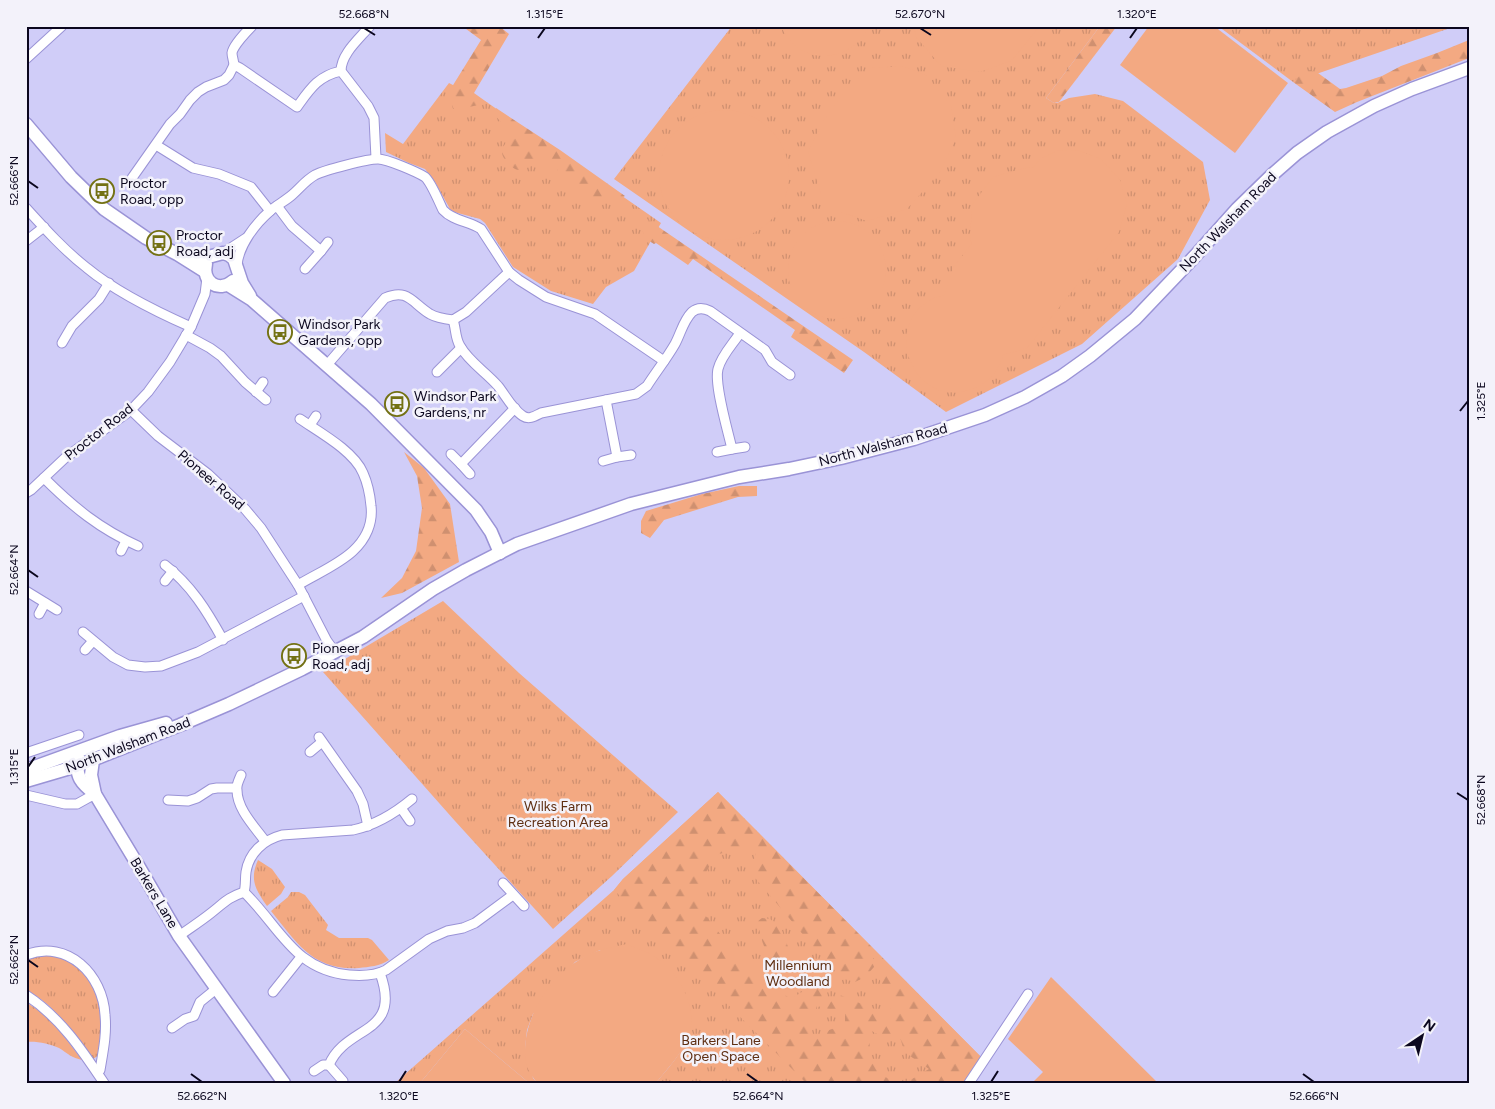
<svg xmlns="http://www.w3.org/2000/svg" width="1495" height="1109" font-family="Figtree,sans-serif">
	<defs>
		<pattern id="grass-tufts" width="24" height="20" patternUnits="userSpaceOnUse" patternTransform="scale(1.25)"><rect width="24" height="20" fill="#f3a982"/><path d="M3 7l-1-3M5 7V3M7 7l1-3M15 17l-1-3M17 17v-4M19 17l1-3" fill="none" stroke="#cf9070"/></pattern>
		<pattern id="forest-firs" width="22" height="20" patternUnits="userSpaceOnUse" patternTransform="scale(1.25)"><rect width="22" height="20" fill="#f3a982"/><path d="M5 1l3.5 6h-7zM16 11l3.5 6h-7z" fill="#cf9070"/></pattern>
	</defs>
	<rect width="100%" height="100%" fill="#d0cdf8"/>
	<g fill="url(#grass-tufts)">
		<polygon points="732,26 1100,26 1046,98 1054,103 1057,103 1069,98 1095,94 1123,101 1203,162 1210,200 1178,259 1082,344 946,412 864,352 614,179"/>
		<polygon points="1218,26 1456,26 1293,82"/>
		<polygon points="449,83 488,103 661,223 634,271 606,287 593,304 551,291 513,267 485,223 480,219 454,212 450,209 435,182 425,169 409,163 386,152 385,133 403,144"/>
		<polygon points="443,601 519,673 678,812 612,876 553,929 455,821 323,672"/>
		<path d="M718,792L981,1057L963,1083H656C672,1063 690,1046 690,1020L600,950L575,962L533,1014L527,1030L525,1048L533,1078L537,1083H529L465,1029L420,1083H395L614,890L623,879Z"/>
		<path d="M258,860L272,869L285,887L281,894L267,906C256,890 249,880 258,860Z"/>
		<path d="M291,892H299L305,895L328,925L326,930L339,938H368L372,940L389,960C380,966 369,967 359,968C313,971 297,943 271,911L288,897Z"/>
		<path d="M54,954L81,967L91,980L104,1015L99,1055L93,1059C73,1033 56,1005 26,990V957Z"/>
		<path d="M26,1002L51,1019L82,1060C72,1058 67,1053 59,1048C50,1044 37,1041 26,1042Z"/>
	</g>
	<g fill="url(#forest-firs)" fill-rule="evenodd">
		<path d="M462,26H499L509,34L474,93L488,103L469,107L460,113L456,112C451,105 449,99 450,90L481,40Z"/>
		<polygon points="1100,26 1117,26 1059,102 1054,103 1046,98"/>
		<polygon points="1469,40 1469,58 1357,102 1335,112 1293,82 1300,75 1310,70 1318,73 1340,89 1346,88 1382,76 1401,66 1437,53"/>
		<path d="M496,108L560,150L625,196L617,201C614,201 611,200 608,200C603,201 599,207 593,204C588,202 588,195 584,191C578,186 569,186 561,183L557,169C548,159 540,162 529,167C522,170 517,172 511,166C491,147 511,148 507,131C505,124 499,121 495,115Z"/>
		<path d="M644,217L853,360L844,373L791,337L795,330L693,259L688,265L656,243L654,244C643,237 639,229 644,217Z"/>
		<polygon points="404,452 424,468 450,504 459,562 402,593 381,598 402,578 416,551 422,508 417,476"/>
		<polygon points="739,486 757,486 757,496 738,497 664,520 650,538 641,533 641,521 646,511 702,494"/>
		<path d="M718,792L981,1057L963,1083H806L614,890L623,879ZM738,849L756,852L751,873L827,963L844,979L855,982L865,977L874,967L873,958L881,963L878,972L882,988L892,1008L884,1013L840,995L829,1003L826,987L791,955L781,928L770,919L762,918L758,921C759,935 769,968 783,974C790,977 799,977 806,979L808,988L791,999L761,979L732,949L705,915L701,900L707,870L713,861L719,854ZM817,1006L845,1013V1025L829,1030L820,1039L812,1035L813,1016ZM897,1028L903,1047L910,1056L929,1069C921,1073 913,1080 904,1082C900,1082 896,1081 892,1080C871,1073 868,1049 870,1030L886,1039Z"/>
	</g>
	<g fill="#f3a982">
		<path d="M781,26H869C858,53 822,65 798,48C790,42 785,35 781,26Z"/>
		<polygon points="914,26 1040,26 1011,61 980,72 941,66 916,37"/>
		<polygon points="1149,26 1214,26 1288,83 1235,153 1120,65"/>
		<polygon points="903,66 927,76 951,106 956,138 940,172 907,209 867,221 841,212 821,194 808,151 824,120 850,84 872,68"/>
		<circle cx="724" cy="175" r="65"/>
		<path d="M1058,150L1080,151L1101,159L1120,180L1127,204L1119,232L1027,348L1003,355C1000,369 990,381 977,387C911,417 874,313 944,295L953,268L972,243L970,240L972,205L993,177L1029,167L1033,168L1039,160Z"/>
		<circle cx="837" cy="270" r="49"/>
		<path d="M627,944C635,948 644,950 652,955C678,971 700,1007 688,1038C681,1055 667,1069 656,1083H537C533,1077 527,1070 526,1063C519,1022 550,974 586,956C599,949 613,947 627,944Z"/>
		<polygon points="1051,977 1158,1083 1032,1083 1043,1072 1008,1039"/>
		<polygon points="465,1029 529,1083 420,1083"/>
	</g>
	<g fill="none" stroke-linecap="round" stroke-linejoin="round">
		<defs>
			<g id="street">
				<path d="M252,26C247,31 233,46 232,53C232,57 234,62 234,65L240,68L297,107C310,89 318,76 341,71"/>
				<path d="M370,26C359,39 341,54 341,71L368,106L374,118L376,158"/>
				<polyline points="26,59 62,26"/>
				<polyline points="156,145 193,168 219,174 251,187 270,211"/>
				<polyline points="132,178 170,124 180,114 190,100 198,92 206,87 224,80 229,75 234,65"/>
				<polyline points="277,206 292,226 321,251 305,269"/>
				<path d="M26,208C45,229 65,251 87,268C116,292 157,312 191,327"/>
				<polyline points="26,241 44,227"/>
				<polyline points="321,251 328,242"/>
				<polyline points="223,253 246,238"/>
				<path d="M237,265C239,245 255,224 270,211C277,205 285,201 292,195C300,188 306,180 315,175C325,170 367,159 378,159C387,159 417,172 425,177C431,182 439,202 443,210C453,221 469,221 481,229L509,272L519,280L546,297L595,314L664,361"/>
				<path d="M453,320C456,328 455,338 460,346C469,362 486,372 498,386C506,396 512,409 523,416C529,420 535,416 541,413L636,394L647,386C656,372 667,358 675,344C681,333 683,321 692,312C698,307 704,308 710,311L765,350L772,362L790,375"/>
				<path d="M740,333C733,344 721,356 718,369C714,385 728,431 732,449L745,447"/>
				<polyline points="186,335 210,348 221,356 245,382 266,400"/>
				<polyline points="62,343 72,326 99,299 109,283"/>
				<path d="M327,365L385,298C408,288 412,303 430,314C437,318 445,319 453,320L466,312L509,272"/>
				<polyline points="437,372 461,348"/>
				<polyline points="256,392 263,382"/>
				<polyline points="606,400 617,457 631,455"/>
				<polyline points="131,410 158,436 208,474 245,509 261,528 298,585 327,641 335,652"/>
				<polyline points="310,425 316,416"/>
				<polyline points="717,452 732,449"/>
				<polyline points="451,454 461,464"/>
				<polyline points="603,461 617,457"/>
				<polyline points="470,474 461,464 515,408"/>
				<path d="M44,478C73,507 100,529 138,546"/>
				<polyline points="26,493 31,490 65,458 131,410 148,392 170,362 191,327 205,294 207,278"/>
				<polyline points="121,551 126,541"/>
				<path d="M165,565C191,585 207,611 223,640"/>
				<polyline points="165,581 173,571"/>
				<path d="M298,585C316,574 338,565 353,551C366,539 373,523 371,506C370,495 368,484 363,473C354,451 319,432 300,419"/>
				<polyline points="26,591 57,610"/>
				<polyline points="39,614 45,603"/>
				<polyline points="83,632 113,657 128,665 145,667 161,666 198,652 304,596"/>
				<polyline points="85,650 93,641"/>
				<polyline points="319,737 357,791 363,804 368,826"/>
				<polyline points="310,752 322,742"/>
				<polyline points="26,753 79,735"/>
				<path d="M241,775C239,780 236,785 237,790C237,809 254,826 265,841"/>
				<polyline points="26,795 65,804 77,804 95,794"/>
				<polyline points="168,800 188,801 197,798 211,789 217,788 236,788"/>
				<polyline points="401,808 410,821"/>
				<polyline points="503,883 524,906"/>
				<path d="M244,892C280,927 294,970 349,975C361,976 375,976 386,970L429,939L447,931L463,928L475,923L513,895"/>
				<path d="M179,936C190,928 201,921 211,913C225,902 227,898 244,892C246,886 245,879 246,872C249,853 263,840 282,835L353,830C376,825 394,814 412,799"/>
				<path d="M26,955C68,939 103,975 105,1015C107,1034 103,1052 100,1070L97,1072"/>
				<polyline points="273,992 301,957"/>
				<path d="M26,995C60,1017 82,1050 104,1083"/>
				<polyline points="172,1028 185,1019 194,1016 200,1002 216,989"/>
				<polyline points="329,1065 343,1081"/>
				<path d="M314,1071L323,1065H329C346,1024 403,1036 380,973"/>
				<polyline points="969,1083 1028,994"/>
			</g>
			<g id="secondary">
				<polyline points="26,124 71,177 104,209 146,238 177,254 204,271"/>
				<polyline points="182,255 198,257 212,256 223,253 229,255 234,259 242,283 250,296"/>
				<path d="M206,264C202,282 218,293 233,281"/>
				<polyline points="228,285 252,300 371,404 476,510 491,532 500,553"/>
				<path d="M79,759C74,776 82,784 95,794"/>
				<polyline points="93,760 91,775 95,794 139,867 179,936 284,1083"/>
				<polyline points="26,770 120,736 166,723"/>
				<polyline points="26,781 77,766 180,725 229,704 302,669 363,637 433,589 466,570 517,544 631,504 739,477 789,469 841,458 914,439 985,415 1025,397 1062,376 1090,356 1135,319 1195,256 1237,209 1273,174 1297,153 1327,132 1374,106 1412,89 1469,68"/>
			</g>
		</defs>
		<use href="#street" stroke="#9a93d6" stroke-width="11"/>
		<use href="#secondary" stroke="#9a93d6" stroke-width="15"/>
		<use href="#street" stroke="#fff" stroke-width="9"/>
		<use href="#secondary" stroke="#fff" stroke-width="12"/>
	</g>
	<path fill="none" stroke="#0b071e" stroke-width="2" d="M364,28L375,35M920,28L931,35M538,38L545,28M1130,38L1137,28M28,181L38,188M1460,411L1468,401M28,570L38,577M28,767L35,757M1457,793L1468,800M28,960L38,967M191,1074L202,1082M747,1074L758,1082M1303,1074L1314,1082M399,1082L406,1071M991,1082L998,1071"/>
	<defs>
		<symbol id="bus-ring" viewBox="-11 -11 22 22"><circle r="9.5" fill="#f3f2fa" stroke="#737113" stroke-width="1.5"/><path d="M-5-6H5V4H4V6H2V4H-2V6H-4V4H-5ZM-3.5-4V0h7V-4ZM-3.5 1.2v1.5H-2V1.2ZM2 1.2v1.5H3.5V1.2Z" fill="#737113"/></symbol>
	</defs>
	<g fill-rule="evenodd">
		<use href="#bus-ring" x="88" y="177" width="28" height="28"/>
		<use href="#bus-ring" x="145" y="229" width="28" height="28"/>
		<use href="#bus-ring" x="266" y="318" width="28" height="28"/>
		<use href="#bus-ring" x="383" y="390" width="28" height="28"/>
		<use href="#bus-ring" x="280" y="642" width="28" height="28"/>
	</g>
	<g text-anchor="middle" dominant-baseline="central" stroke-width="5" stroke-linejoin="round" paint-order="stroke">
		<g font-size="14" fill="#0b071e" stroke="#f3f2fa" text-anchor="start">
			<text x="120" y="183">Proctor<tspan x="120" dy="16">Road, opp</tspan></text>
			<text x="176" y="235">Proctor<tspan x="176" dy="16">Road, adj</tspan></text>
			<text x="298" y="324">Windsor Park<tspan x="298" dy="16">Gardens, opp</tspan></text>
			<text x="414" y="396">Windsor Park<tspan x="414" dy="16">Gardens, nr</tspan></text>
			<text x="312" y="648">Pioneer<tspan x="312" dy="16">Road, adj</tspan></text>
		</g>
		<g font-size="14" fill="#0b071e" stroke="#f3f2fa">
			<text transform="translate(1228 222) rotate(-46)">North Walsham Road</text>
			<text transform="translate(99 432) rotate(-38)">Proctor Road</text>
			<text transform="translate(883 445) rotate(-15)">North Walsham Road</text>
			<text transform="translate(211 480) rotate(41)">Pioneer Road</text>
			<text transform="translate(128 745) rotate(-21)">North Walsham Road</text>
			<text transform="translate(154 893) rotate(59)">Barkers Lane</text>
		</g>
		<g font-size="14" fill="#5f2f12" stroke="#f3f2fa">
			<text x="558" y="806">Wilks Farm<tspan x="558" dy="16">Recreation Area</tspan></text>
			<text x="798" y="965">Millennium<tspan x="798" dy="16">Woodland</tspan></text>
			<text x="721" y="1040">Barkers Lane<tspan x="721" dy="16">Open Space</tspan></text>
		</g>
	</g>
	<rect width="1495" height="1109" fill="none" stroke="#f3f2fa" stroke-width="55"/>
	<g transform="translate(1422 1036) rotate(35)" stroke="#f3f2fa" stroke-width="4" paint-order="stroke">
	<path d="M0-4L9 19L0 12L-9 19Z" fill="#0b071e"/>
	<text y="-8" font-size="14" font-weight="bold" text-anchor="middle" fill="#0b071e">N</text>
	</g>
	<rect x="28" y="28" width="1440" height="1054" fill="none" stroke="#0b071e" stroke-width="2"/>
	<g font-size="12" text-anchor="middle" fill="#0b071e">
		<text x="364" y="18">52.668°N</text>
		<text x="545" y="18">1.315°E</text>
		<text x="920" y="18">52.670°N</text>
		<text x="1137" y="18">1.320°E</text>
		<text transform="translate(14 181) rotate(-90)" y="4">52.666°N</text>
		<text transform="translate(1481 401) rotate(-90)" y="4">1.325°E</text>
		<text transform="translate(14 570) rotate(-90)" y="4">52.664°N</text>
		<text transform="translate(14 767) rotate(-90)" y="4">1.315°E</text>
		<text transform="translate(1481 800) rotate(-90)" y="4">52.668°N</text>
		<text transform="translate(14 960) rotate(-90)" y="4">52.662°N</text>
		<text x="202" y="1100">52.662°N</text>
		<text x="399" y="1100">1.320°E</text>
		<text x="758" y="1100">52.664°N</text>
		<text x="991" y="1100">1.325°E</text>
		<text x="1314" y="1100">52.666°N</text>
	</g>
</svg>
